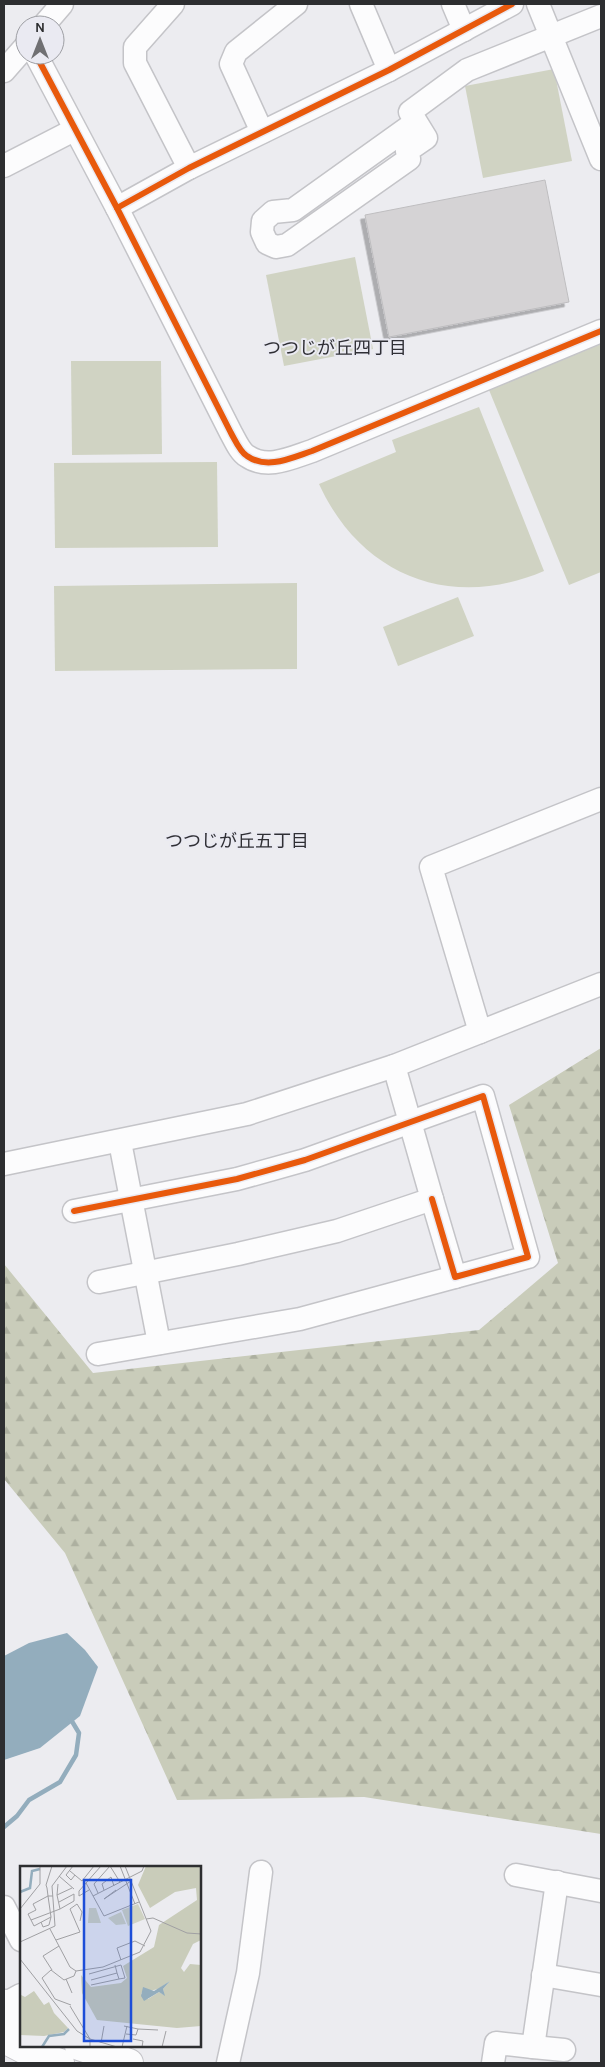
<svg xmlns="http://www.w3.org/2000/svg" width="605" height="2067" font-family="Karla,'Noto Sans JP',sans-serif">
	<defs>
		<pattern id="forest-firs" width="22" height="20" patternUnits="userSpaceOnUse" patternTransform="scale(1.25)"><rect width="22" height="20" fill="#c9ccba"/><path d="M5 1l3.5 6h-7zM16 11l3.5 6h-7z" fill="#adb0a0"/></pattern>
		<filter id="shadow"><feDropShadow dx="-4.5" dy="4.5" stdDeviation="0" flood-color="#0004"/></filter>
	</defs>
	<rect width="100%" height="100%" fill="#ececf0"/>
	<g fill="#d0d3c3">
		<polygon points="554,69 572,161 483,178 465,86"/>
		<polygon points="355,257 373,349 284,366 266,275"/>
		<polygon points="601,344 601,572 569,585 489,390"/>
		<polygon points="71,361 161,361 162,454 72,455"/>
		<path d="M479,407L544,571C451,611 361,576 319,484L396,452L392,440Z"/>
		<polygon points="217,462 218,547 55,548 54,463"/>
		<polygon points="297,583 297,669 55,671 54,586"/>
		<polygon points="458,597 474,636 398,666 383,627"/>
	</g>
	<polygon fill="url(#forest-firs)" points="601,1048 601,1834 364,1797 177,1800 65,1553 4,1479 4,1264 93,1373 479,1330 558,1263 509,1105"/>
	<polygon fill="#93adbd" points="67,1633 85,1650 98,1667 80,1716 40,1748 4,1760 4,1656 29,1643"/>
	<g fill="none" stroke-linecap="round" stroke-linejoin="round">
		<polyline stroke="#93adbd" stroke-width="4.5" points="4,1827 17,1816 29,1800 60,1782 76,1755 79,1733 70,1718"/>
	</g>
	<polygon fill="#d5d3d5" stroke="#bfbec0" filter="url(#shadow)" points="545,180 569,302 389,337 365,215"/>
	<g fill="none" stroke-linecap="round" stroke-linejoin="round">
		<defs>
			<g id="minor">
				<polyline points="173,4 135,47 135,63 189,168"/>
				<polyline points="361,4 389,70"/>
				<polyline points="453,4 464,30"/>
				<polyline points="538,4 601,159"/>
				<polyline points="44,25 62,4"/>
				<path d="M36,55L117,208L231,433C235,440 240,452 247,456C267,470 291,458 312,451L601,331"/>
				<polyline points="4,71 25,47"/>
				<polyline points="416,122 293,210 273,212 263,221 262,232 267,243 276,247 287,245 409,159 407,151 426,138 410,112 467,70 601,16"/>
				<polyline points="262,132 231,64 236,52 296,4"/>
				<polyline points="4,166 74,130"/>
				<polyline points="117,208 189,168 389,70 512,4"/>
				<polyline points="480,1032 431,867 601,799"/>
				<polyline points="120,1142 159,1343"/>
				<polyline points="4,1164 247,1114 394,1066 601,984"/>
				<polyline points="74,1211 237,1179 305,1160 483,1096 528,1257 455,1277 432,1199"/>
				<polyline points="99,1282 238,1254 337,1231 432,1199 394,1066"/>
				<polyline points="98,1354 300,1319 455,1277"/>
				<polyline points="516,1875 601,1891"/>
				<polyline points="4,1907 21,1940"/>
				<polyline points="543,1975 601,1985"/>
				<polyline points="4,2001 10,2001 21,1995"/>
				<polyline points="533,2047 564,2050"/>
				<polyline points="228,2063 248,1973 261,1872"/>
				<polyline points="493,2063 496,2043 533,2047 557,1882"/>
			</g>
			<g id="major">
				<polyline points="4,2009 21,2019"/>
				<polyline points="4,2039 31,2053 60,2063"/>
				<polyline points="79,2046 129,2063"/>
			</g>
		</defs>
		<use href="#minor" stroke="#c4c4c8" stroke-width="25"/>
		<use href="#major" stroke="#c4c4c8" stroke-width="30"/>
		<use href="#minor" stroke="#fcfcfd" stroke-width="22"/>
		<use href="#major" stroke="#fcfcfd" stroke-width="28"/>
		<defs>
			<g id="cycleway">
				<path d="M36,55L117,208L231,433C235,440 240,452 247,456C267,470 291,458 312,451L601,331"/>
				<polyline points="117,208 189,168 389,70 512,4"/>
				<polyline points="74,1211 237,1179 305,1160 483,1096 528,1257 455,1277 432,1199"/>
			</g>
		</defs>
		<use href="#cycleway" stroke="#eaeaf2" stroke-width="9"/>
		<use href="#cycleway" stroke="#e8590c" stroke-width="6"/>
	</g>
	<g text-anchor="middle" dominant-baseline="central" stroke-width="4" stroke-linejoin="round" paint-order="stroke">
		<g font-size="18" fill="#2f2f35" stroke="#eaeaf2">
			<text x="335" y="348">つつじが丘四丁目</text>
			<text x="237" y="841">つつじが丘五丁目</text>
		</g>
	</g>
	<g transform="translate(20 1866)">
		<rect width="181" height="181" fill="#ececf0"/>
		<path d="M118,38L125,53L108,60L102,44ZM69,42H76L81,57H68ZM101,46L106,58L96,59L88,52Z" fill="#d0d3c3"/>
		<path d="M126,0H181V74L173,78L161,102L164,106L170,98L181,99V160L157,162L77,154L62,127L61,109L71,121L101,117L107,112L103,100L134,81L139,59L177,34L176,22L155,26L130,42L118,19ZM150,115L143,123L144,129L139,126L128,133L121,127L138,123ZM0,118L1,129L5,131L14,125L24,139L29,136L34,147L48,162L44,166L24,170L0,169Z" fill="#c9ccba" fill-rule="evenodd"/>
		<path d="M150,115L143,123L145,130L139,126L124,135L121,130L123,121L134,125Z" fill="#93adbd"/>
		<path fill="none" stroke="#93adbd" stroke-width="2.5" d="M0,26L10,22L12,5L20,3M22,181L29,170L44,168L49,163"/>
		<path fill="none" stroke="#a0a0a3" stroke-width="1" d="M32,0L26,19L27,22L28,30L31,51L14,60L8,48L16,44L13,38L28,30H33M53,0L46,9L51,14L55,9M90,0L100,16M100,0L115,38M50,5L62,15L74,0M39,10L54,23M66,17L84,50L119,36M38,18L37,29L52,22M69,24L59,30V25L81,0M84,24L82,18L91,11L94,20M96,24L84,33L111,15M78,27L74,18L90,0M73,30L122,5L124,0M39,36L54,28V35L40,43M0,43L20,18V0M126,53L133,52L167,67L182,68M11,54L40,43L37,29M21,56L23,61L29,59L31,51M30,63L50,101L56,105L83,101L120,86L131,65L105,0M36,74L60,66L50,43L57,38L62,46L60,55M0,76L35,60L32,20L47,0M0,93L57,165L70,173L97,181M101,94L97,82L115,75L125,80M32,104L23,90L39,80M69,108L101,99L105,112L99,113L97,107M46,113L52,127M71,114L97,107L95,99M71,119L99,113M51,139L35,133L22,112L31,104L44,114L54,110L56,105M50,140L70,173V181M104,160L118,163L116,169L106,168M118,163L138,164M113,173L123,175L122,181M81,177L84,160M102,181L107,160M142,181L146,165"/>
		<path fill="#1d4ed8" fill-opacity="0.15" stroke="#1d4ed8" stroke-width="2.5" d="M64,14H111V175H64Z"/>
		<rect width="181" height="181" fill="none" stroke="#2d2e30" stroke-width="2.5"/>
	</g>
	<rect width="605" height="2067" fill="none" stroke="#2d2e30" stroke-width="10"/>
	<g transform="translate(40 40)"><circle r="24" fill="#eaeaf2" stroke="#9e9fa4"/>
	<path d="M0-4L9 19L0 12L-9 19Z" fill="#707073"/>
	<text y="-8" font-size="14" font-weight="bold" text-anchor="middle" fill="#2d2e30">N</text>
	</g>
</svg>
